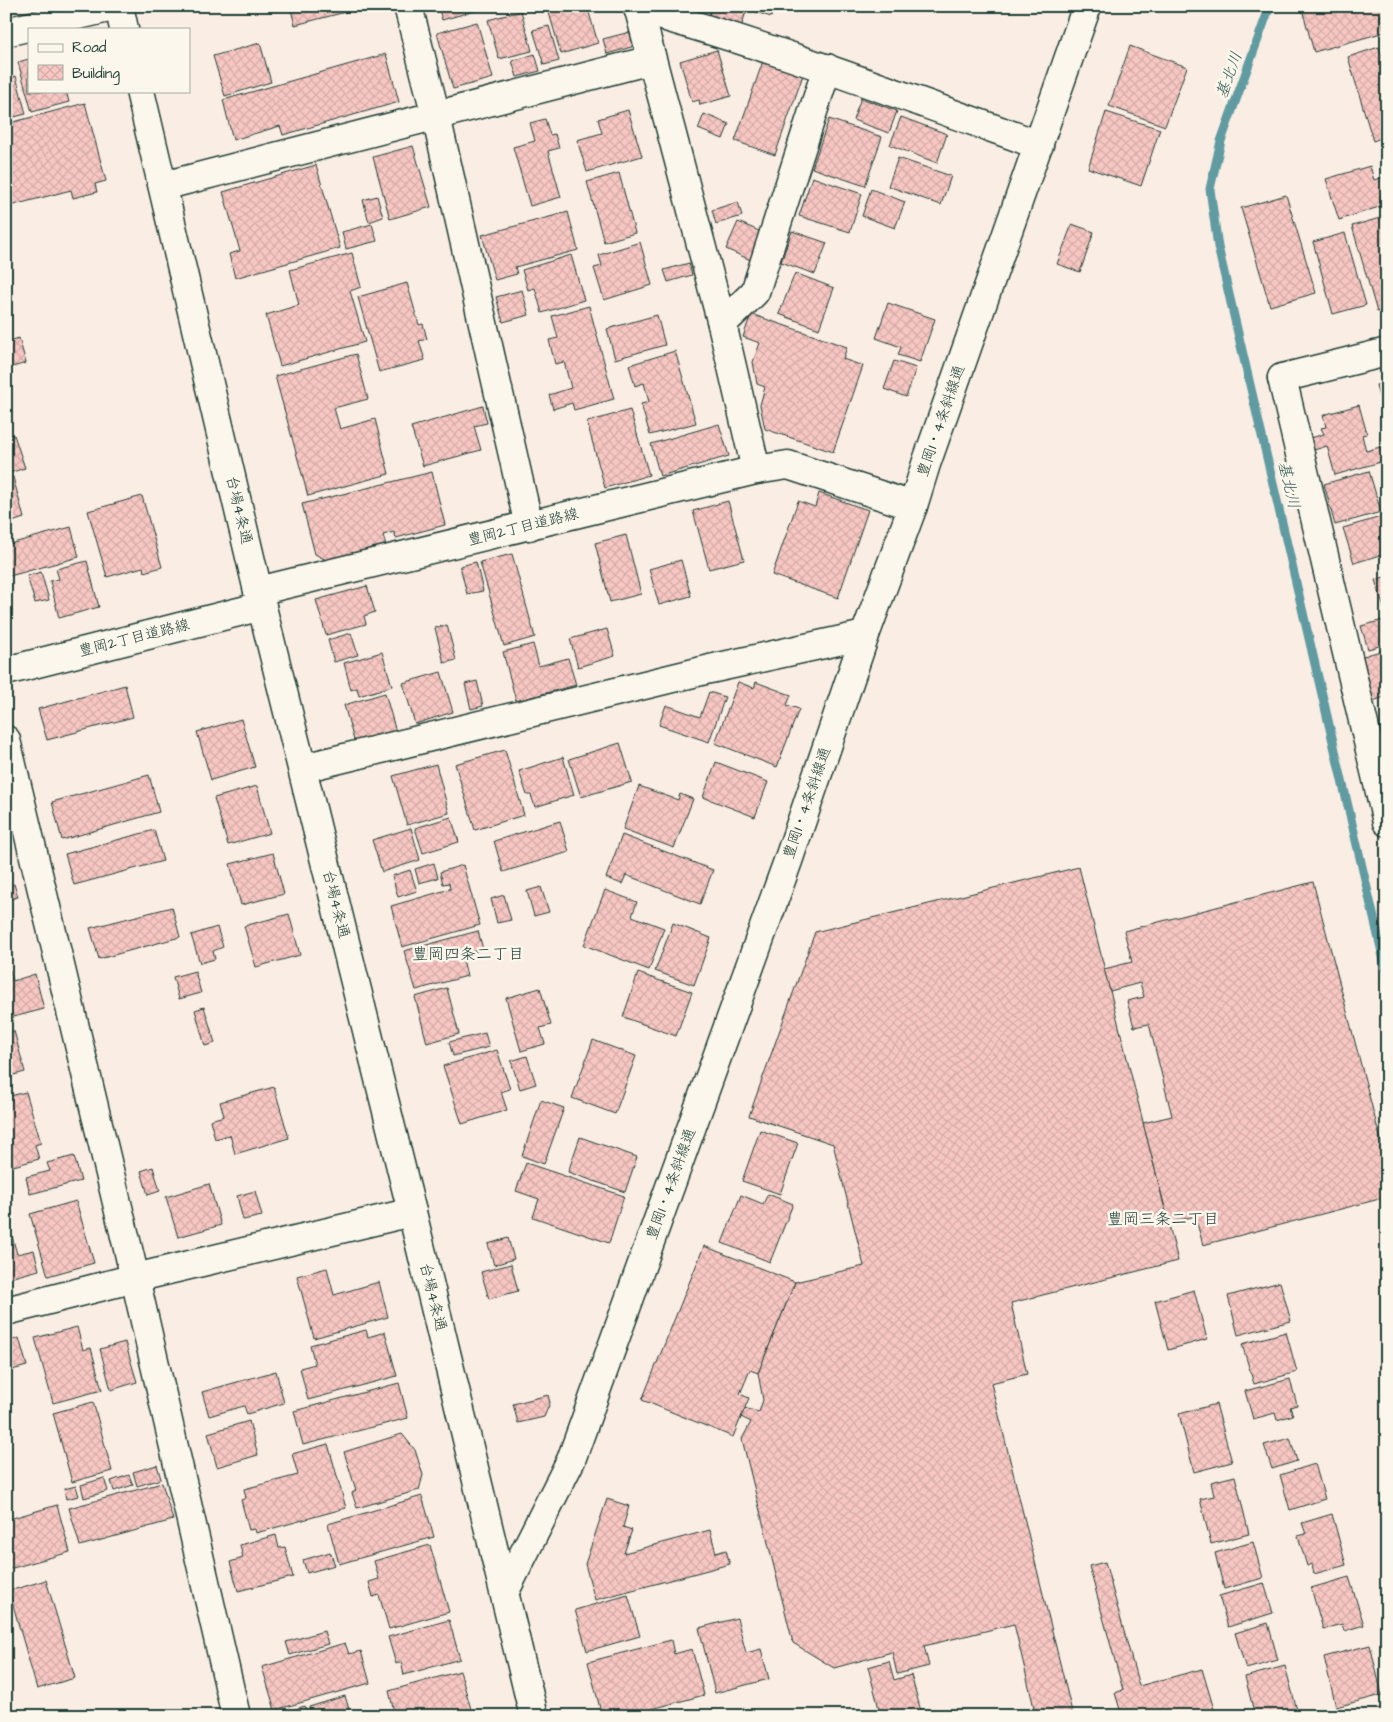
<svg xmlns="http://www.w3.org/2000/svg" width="1393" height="1722" font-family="'Architects Daughter','Klee One',sans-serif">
	<defs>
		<pattern id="building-cross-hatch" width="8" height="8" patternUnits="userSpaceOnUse" patternTransform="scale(1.25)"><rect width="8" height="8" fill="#f8c7c3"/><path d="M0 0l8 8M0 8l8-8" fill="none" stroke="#d4aca8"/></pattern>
	</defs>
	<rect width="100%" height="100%" fill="#faede4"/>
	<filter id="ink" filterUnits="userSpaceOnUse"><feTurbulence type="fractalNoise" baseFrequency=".02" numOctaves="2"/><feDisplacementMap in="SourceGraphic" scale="10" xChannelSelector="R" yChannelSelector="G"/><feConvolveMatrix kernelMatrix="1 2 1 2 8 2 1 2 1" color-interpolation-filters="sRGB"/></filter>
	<g filter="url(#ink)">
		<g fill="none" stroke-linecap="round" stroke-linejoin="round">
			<polyline stroke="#609ba1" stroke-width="9" points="1270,6 1221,141 1210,189 1218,247 1387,974"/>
		</g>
		<g fill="url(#building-cross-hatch)" stroke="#1f3d34">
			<polygon points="290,6 360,6 361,8 295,25"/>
			<polygon points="438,6 492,6 442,20"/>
			<polygon points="547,6 587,6 598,43 561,54"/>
			<polygon points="712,6 775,6 771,17 747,9 741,27 709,15"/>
			<polygon points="1310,6 1383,6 1385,14 1380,16 1385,32 1314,52 1302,9"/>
			<polygon points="521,11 532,51 499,59 488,20"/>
			<polygon points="477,22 493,78 453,89 437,33"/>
			<polygon points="549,26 559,61 544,65 533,30"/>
			<polygon points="630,32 635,46 607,54 603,39"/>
			<polygon points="260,43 271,82 225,96 213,56"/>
			<polygon points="1130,46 1187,67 1165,126 1109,106"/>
			<polygon points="1379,47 1384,64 1387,63 1387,136 1373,141 1348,57"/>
			<polygon points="717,50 731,96 700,105 699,100 692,102 680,61"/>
			<polygon points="386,54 399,102 283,135 280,126 233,140 223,100"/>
			<polygon points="535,54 540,71 517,77 512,61"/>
			<polygon points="29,59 29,91 66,91 69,102 32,112 18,62"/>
			<polygon points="763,61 803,75 775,155 735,141"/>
			<polygon points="6,72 9,79 16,76 26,114 6,119"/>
			<polygon points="861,98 897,111 889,133 853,120"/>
			<polygon points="85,103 106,181 95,184 97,192 73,198 71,190 6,207 6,124"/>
			<polygon points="628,110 642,156 587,172 577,140 602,133 598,119"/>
			<polygon points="1106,112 1160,129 1141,186 1088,168"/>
			<polygon points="704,114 729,124 723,139 698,129"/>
			<polygon points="901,117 947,134 937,163 890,145"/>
			<polygon points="545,119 550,135 555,134 559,148 548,151 561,197 530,206 513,147 535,141 530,123"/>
			<polygon points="829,119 882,137 865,186 812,168"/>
			<polygon points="413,146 431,207 390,219 373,157"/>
			<polygon points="898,158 951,176 941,205 888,186"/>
			<polygon points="316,165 340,248 235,278 229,254 240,251 223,192"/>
			<polygon points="1370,166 1374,180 1387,176 1387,194 1380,196 1382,206 1339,220 1326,179"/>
			<polygon points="619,173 635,233 604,242 587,182"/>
			<polygon points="812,177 862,194 850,232 799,216"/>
			<polygon points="871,189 905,202 895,228 862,216"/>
			<polygon points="1286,195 1316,293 1270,306 1241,208"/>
			<polygon points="377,196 383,217 369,222 363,200"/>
			<polygon points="738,202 742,216 716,224 712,210"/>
			<polygon points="568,212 578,250 515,267 517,274 495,280 482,235"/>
			<polygon points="1387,216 1387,252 1384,253 1387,263 1387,309 1377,312 1352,226"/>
			<polygon points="738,222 766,234 755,262 726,249"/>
			<polygon points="372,224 377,241 346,249 342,232"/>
			<polygon points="1072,224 1094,232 1080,272 1057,264"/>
			<polygon points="792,231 827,243 815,274 781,262"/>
			<polygon points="1345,233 1366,305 1333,314 1313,242"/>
			<polygon points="640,242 652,285 604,300 594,268 602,266 599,255"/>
			<polygon points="352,253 361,287 350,291 365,342 280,366 266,315 299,305 290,270"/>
			<polygon points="571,255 584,300 542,313 535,288 528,290 522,270"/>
			<polygon points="689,263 692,275 668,282 664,270"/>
			<polygon points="795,273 834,288 819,329 779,314"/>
			<polygon points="407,283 419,325 423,324 427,339 419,341 425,360 379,372 358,297"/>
			<polygon points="522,290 529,315 503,322 496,297"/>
			<polygon points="888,303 935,319 920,362 898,355 901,347 876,338"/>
			<polygon points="589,306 614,399 574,410 572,403 553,409 549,395 571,388 564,362 555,364 549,340 558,338 552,316"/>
			<polygon points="751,314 847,347 843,359 863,366 833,452 765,429 760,405 765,387 757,384 753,362 760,343 743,337"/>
			<polygon points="657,315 665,345 615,359 607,329"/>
			<polygon points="19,338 26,363 6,369 6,342"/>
			<polygon points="675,351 696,423 650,435 641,404 649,402 644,383 635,386 629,365"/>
			<polygon points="356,354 368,399 334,408 340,429 375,419 389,474 308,496 275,376"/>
			<polygon points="894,361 916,368 906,397 884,389"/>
			<polygon points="1387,382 1387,395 1379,397 1376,385"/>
			<polygon points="1359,405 1367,434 1362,435 1366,451 1380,447 1384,461 1335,475 1327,446 1314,450 1311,438 1324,434 1321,428 1326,427 1323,415"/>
			<polygon points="483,406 487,423 474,426 481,450 423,466 411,427"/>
			<polygon points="630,410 649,475 605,488 587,422"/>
			<polygon points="719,424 729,456 660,476 651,444"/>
			<polygon points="14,435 25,468 6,474 6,438"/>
			<polygon points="1369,471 1381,512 1335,525 1324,484"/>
			<polygon points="432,472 445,525 396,538 394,532 383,535 386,546 328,561 315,554 302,504"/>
			<polygon points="13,477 24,518 6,524 6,479"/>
			<polygon points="819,493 868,510 838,598 772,575 798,501 815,507"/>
			<polygon points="142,496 162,567 144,572 143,567 107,577 88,511"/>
			<polygon points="728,501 744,560 709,569 693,511"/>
			<polygon points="1381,517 1387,536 1387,553 1354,563 1343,528"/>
			<polygon points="71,527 79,557 6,577 6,545"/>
			<polygon points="626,535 641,594 610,602 595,543"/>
			<polygon points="512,554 535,637 504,646 480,562"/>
			<polygon points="681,560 691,596 659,605 649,569"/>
			<polygon points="87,561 99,607 59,618 50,581 59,579 56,569"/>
			<polygon points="476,562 483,591 467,594 460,566"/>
			<polygon points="41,572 49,600 35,603 27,576"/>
			<polygon points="1387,576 1387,611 1385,611 1375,580"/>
			<polygon points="367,586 375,612 364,616 366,624 326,635 316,600"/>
			<polygon points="1387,619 1387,644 1368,649 1361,626"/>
			<polygon points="447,625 456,660 444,663 435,628"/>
			<polygon points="607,629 615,656 578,667 570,639"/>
			<polygon points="351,633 358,655 334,662 328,640"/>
			<polygon points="533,644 539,666 568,658 576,685 516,701 503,652"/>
			<polygon points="1387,649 1387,696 1373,701 1360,657"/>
			<polygon points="382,652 392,686 359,696 357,688 351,690 344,663"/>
			<polygon points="441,672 453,712 415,724 403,683"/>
			<polygon points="477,681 483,706 471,709 465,684"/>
			<polygon points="738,682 754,688 756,682 791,695 787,705 799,709 777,767 715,743"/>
			<polygon points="125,685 133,717 47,740 38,709"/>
			<polygon points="709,692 725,697 709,742 659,725 666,705 700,717"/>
			<polygon points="385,693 396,732 355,744 344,705"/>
			<polygon points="241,719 255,767 211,780 197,732"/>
			<polygon points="620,743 632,782 581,797 569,759"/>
			<polygon points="505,750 524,815 475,830 455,764"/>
			<polygon points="563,757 574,795 535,807 531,795 527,795 519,771"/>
			<polygon points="716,762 768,782 755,817 703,797"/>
			<polygon points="436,764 449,813 407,825 393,776"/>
			<polygon points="149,775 159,812 62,840 52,802"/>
			<polygon points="257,786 270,833 228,845 214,798"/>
			<polygon points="639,786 678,800 680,794 693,799 674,848 623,829"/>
			<polygon points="451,817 459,842 423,853 415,828"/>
			<polygon points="560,821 569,852 503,872 494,841"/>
			<polygon points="411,828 420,860 382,872 372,840"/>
			<polygon points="154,830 163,861 74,885 65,854"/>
			<polygon points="622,835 713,870 700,904 626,875 622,884 606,878"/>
			<polygon points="273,853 284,894 241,905 230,864"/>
			<polygon points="434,863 438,878 419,883 415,869"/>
			<polygon points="463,865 480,925 402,947 391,906 450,889 449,883 443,884 440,872"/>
			<polygon points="1079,867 1178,1261 1011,1303 1027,1374 991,1383 1073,1716 1036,1716 1014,1624 924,1646 929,1666 897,1674 892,1652 834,1668 793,1643 742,1439 751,1422 741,1417 744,1408 759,1412 763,1400 758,1373 795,1282 864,1266 833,1144 749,1116 815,932"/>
			<polygon points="410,870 417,891 398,897 392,876"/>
			<polygon points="1313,882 1387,1164 1387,1197 1203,1245 1195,1216 1169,1223 1143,1123 1172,1116 1149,1024 1134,1027 1127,1001 1144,997 1140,983 1110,991 1104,969 1132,962 1124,931"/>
			<polygon points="14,884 18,897 6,900 6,886"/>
			<polygon points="541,887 549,912 534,916 527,891"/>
			<polygon points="605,890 637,902 632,916 664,928 649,970 584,945"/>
			<polygon points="504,895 511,920 497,923 491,899"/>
			<polygon points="172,907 180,937 99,959 90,928"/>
			<polygon points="289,914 300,955 256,967 244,926"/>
			<polygon points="673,923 711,938 694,985 655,971"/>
			<polygon points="217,927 223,947 213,951 215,959 200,963 191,935"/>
			<polygon points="478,931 483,949 462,955 467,976 416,990 404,951"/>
			<polygon points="10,970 13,981 35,974 44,1009 6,1019 6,971"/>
			<polygon points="195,971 201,993 179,999 173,977"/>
			<polygon points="638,973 692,992 676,1036 623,1017"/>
			<polygon points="447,988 459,1034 427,1043 415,997"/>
			<polygon points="540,988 551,1025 540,1028 545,1044 521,1051 506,998"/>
			<polygon points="204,1007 215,1043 205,1046 195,1010"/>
			<polygon points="14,1031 25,1072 6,1077 6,1033"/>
			<polygon points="485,1033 489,1047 453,1056 449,1042"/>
			<polygon points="593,1040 636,1056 615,1114 572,1098"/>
			<polygon points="497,1050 510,1089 501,1092 507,1110 462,1124 443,1066"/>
			<polygon points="527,1056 536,1084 520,1089 511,1061"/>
			<polygon points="274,1087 289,1138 235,1154 230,1135 215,1139 210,1120 224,1116 220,1102"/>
			<polygon points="26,1092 41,1143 35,1145 39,1159 6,1168 6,1097"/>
			<polygon points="541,1100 564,1108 544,1164 522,1156"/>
			<polygon points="760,1130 798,1143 780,1194 742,1181"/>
			<polygon points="580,1137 637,1157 625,1192 568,1172"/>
			<polygon points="74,1156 81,1181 30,1194 26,1177 50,1171 47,1163"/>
			<polygon points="526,1163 624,1196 609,1243 533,1217 539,1199 516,1191"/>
			<polygon points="153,1167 160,1191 148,1195 141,1171"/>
			<polygon points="209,1184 221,1225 178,1237 166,1197"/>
			<polygon points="255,1191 262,1216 243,1220 237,1196"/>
			<polygon points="768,1194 793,1204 770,1262 722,1243 741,1195 763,1204"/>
			<polygon points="76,1201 94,1263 48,1276 30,1214"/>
			<polygon points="6,1215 17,1254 34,1250 39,1270 6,1279"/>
			<polygon points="508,1238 514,1259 494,1265 488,1244"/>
			<polygon points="704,1246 795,1282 758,1373 750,1370 740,1394 749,1398 733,1437 642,1400"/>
			<polygon points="511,1264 518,1291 489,1299 481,1272"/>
			<polygon points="327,1268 334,1295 379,1282 388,1317 314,1338 297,1276"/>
			<polygon points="1280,1282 1291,1321 1238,1335 1228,1296"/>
			<polygon points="1194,1290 1207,1339 1168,1350 1155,1301"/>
			<polygon points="77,1327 83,1350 91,1348 102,1390 53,1403 35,1338"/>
			<polygon points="366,1330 368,1337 385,1332 397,1376 308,1400 300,1368 315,1364 310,1345"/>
			<polygon points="1286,1332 1297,1372 1254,1384 1242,1344"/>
			<polygon points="19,1338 27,1366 12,1370 6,1350 6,1342"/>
			<polygon points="125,1342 137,1382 111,1390 100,1349"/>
			<polygon points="276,1371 284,1403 247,1414 244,1406 209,1416 202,1392"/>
			<polygon points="1290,1379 1297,1405 1290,1407 1293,1415 1277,1420 1275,1413 1253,1419 1245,1391"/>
			<polygon points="399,1383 408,1418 303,1445 294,1411"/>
			<polygon points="548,1395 550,1403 544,1417 518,1423 513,1404"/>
			<polygon points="93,1402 112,1471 72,1482 53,1413"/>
			<polygon points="1216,1404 1232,1462 1194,1472 1179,1414"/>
			<polygon points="249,1421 258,1455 217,1467 208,1433"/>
			<polygon points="402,1434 415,1450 423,1475 419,1490 357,1508 352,1493 356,1490 344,1452"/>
			<polygon points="1290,1438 1297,1461 1272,1469 1264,1445"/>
			<polygon points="328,1444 346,1508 256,1533 255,1529 249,1530 241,1500 246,1498 244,1489 298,1475 292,1454"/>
			<polygon points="1315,1464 1325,1499 1290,1510 1280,1475"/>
			<polygon points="157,1465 161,1479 137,1486 133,1472"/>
			<polygon points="129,1475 133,1485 114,1491 111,1481"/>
			<polygon points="1235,1476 1249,1534 1211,1544 1200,1499 1214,1496 1211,1482"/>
			<polygon points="104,1478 108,1491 84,1498 81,1485"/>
			<polygon points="162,1483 173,1520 80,1546 69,1508"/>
			<polygon points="76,1486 79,1496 66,1499 64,1489"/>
			<polygon points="422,1496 434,1537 339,1564 328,1524"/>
			<polygon points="607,1499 629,1506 623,1527 632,1530 624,1553 710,1530 716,1553 726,1550 730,1564 595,1600 585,1564"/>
			<polygon points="57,1505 70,1552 9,1569 6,1557 6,1520"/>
			<polygon points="1332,1514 1346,1565 1314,1574 1312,1564 1307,1566 1298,1536 1306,1534 1302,1523"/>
			<polygon points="276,1535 279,1548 285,1547 293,1577 238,1591 230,1562 243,1558 240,1545"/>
			<polygon points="1253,1542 1263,1578 1224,1589 1215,1553"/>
			<polygon points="430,1545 449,1612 389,1629 379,1595 373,1597 369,1582 379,1579 374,1561"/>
			<polygon points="330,1552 335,1565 307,1573 303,1560"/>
			<polygon points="1105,1562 1139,1686 1202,1669 1216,1716 1122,1716 1115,1693 1123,1690 1089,1566"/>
			<polygon points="1349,1577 1364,1625 1344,1631 1342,1624 1323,1629 1311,1588"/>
			<polygon points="46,1580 75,1678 37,1689 9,1591"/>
			<polygon points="1264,1583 1273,1613 1228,1627 1219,1596"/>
			<polygon points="628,1595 640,1636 587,1651 575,1610"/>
			<polygon points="737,1618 746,1653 761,1649 769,1679 715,1693 699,1628"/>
			<polygon points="449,1620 460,1659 404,1675 401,1662 396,1664 388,1637"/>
			<polygon points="1268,1623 1278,1660 1246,1669 1235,1633"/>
			<polygon points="324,1631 328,1644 290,1655 286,1642"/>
			<polygon points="671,1640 674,1654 692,1649 704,1695 626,1716 602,1716 588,1662"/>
			<polygon points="345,1643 349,1654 361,1651 370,1683 275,1710 262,1667"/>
			<polygon points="1370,1645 1382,1695 1336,1707 1324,1657"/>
			<polygon points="889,1661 894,1680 911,1675 922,1715 881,1716 868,1667"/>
			<polygon points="1285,1666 1297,1710 1277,1716 1255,1716 1245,1677"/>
			<polygon points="460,1671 473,1716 395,1716 389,1691"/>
			<polygon points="345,1696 351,1716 312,1716 309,1707"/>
			<polygon points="305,1706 308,1716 275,1716 275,1715"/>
		</g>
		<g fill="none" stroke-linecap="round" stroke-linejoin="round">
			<defs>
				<g id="minor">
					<polyline points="408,6 436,116 529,526"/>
					<polyline points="638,6 722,324 756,470"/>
					<path d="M638,9C774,47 906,97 1039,145"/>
					<polyline points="6,32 117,6"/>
					<polyline points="163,186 651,60"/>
					<polyline points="722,324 755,292 827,68"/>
					<polyline points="1282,378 1387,822"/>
					<polyline points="258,591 756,470 788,465 913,506"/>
					<polyline points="6,671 262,606"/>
					<polyline points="6,740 135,1278 236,1716"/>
					<polyline points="303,768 710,669 865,635"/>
					<polyline points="6,1311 135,1278 412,1212"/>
				</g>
				<g id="tertiary">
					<polyline points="119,6 124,29"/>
					<polyline points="140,91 258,591 412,1212 534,1716"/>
					<polyline points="1282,378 1387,352"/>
					<polyline points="505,1591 571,1460 788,861 865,635 913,506 926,464 1087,6"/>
				</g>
			</defs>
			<use href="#minor" stroke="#1f3d34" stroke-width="31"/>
			<use href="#tertiary" stroke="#1f3d34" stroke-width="31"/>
			<use href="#minor" stroke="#fbf7ec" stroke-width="28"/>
			<use href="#tertiary" stroke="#fbf7ec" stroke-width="28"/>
		</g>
	</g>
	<g text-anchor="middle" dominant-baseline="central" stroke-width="5" stroke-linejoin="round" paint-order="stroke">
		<g font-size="15" fill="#1f3d34" stroke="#fbf7ec">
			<text transform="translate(941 421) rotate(-71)">豊岡1・4条斜線通</text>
			<text transform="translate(239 510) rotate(77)">台場4条通</text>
			<text transform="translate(523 527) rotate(-14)">豊岡2丁目道路線</text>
			<text transform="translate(134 638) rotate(-14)">豊岡2丁目道路線</text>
			<text transform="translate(807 803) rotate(-71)">豊岡1・4条斜線通</text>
			<text transform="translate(336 904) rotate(76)">台場4条通</text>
			<text transform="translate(671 1184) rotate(-70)">豊岡1・4条斜線通</text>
			<text transform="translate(433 1297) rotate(76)">台場4条通</text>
		</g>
		<g font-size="16" font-style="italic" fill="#355c58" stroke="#fbf7ec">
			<text transform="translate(1229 75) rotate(-70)">基北川</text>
			<text transform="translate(1289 485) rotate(77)">基北川</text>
		</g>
		<g font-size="16" fill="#1f3d34" stroke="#fbf7ec">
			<text x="468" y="954">豊岡四条二丁目</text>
			<text x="1163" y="1219">豊岡三条二丁目</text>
		</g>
	</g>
	<rect width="1393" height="1722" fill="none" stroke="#fbf7ec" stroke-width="25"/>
	<rect x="12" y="12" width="1368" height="1697" fill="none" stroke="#1f3d34" stroke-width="2" filter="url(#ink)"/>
	<rect x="28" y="28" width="162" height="65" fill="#fbf7ec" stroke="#a3ada2"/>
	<rect x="38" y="44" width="25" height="8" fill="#fbf7ec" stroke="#a3ada2"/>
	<text x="72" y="52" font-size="15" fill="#1f3d34">Road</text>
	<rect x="38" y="65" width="25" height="15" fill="url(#building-cross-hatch)" stroke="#a3ada2"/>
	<text x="72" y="78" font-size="15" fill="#1f3d34">Building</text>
</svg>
